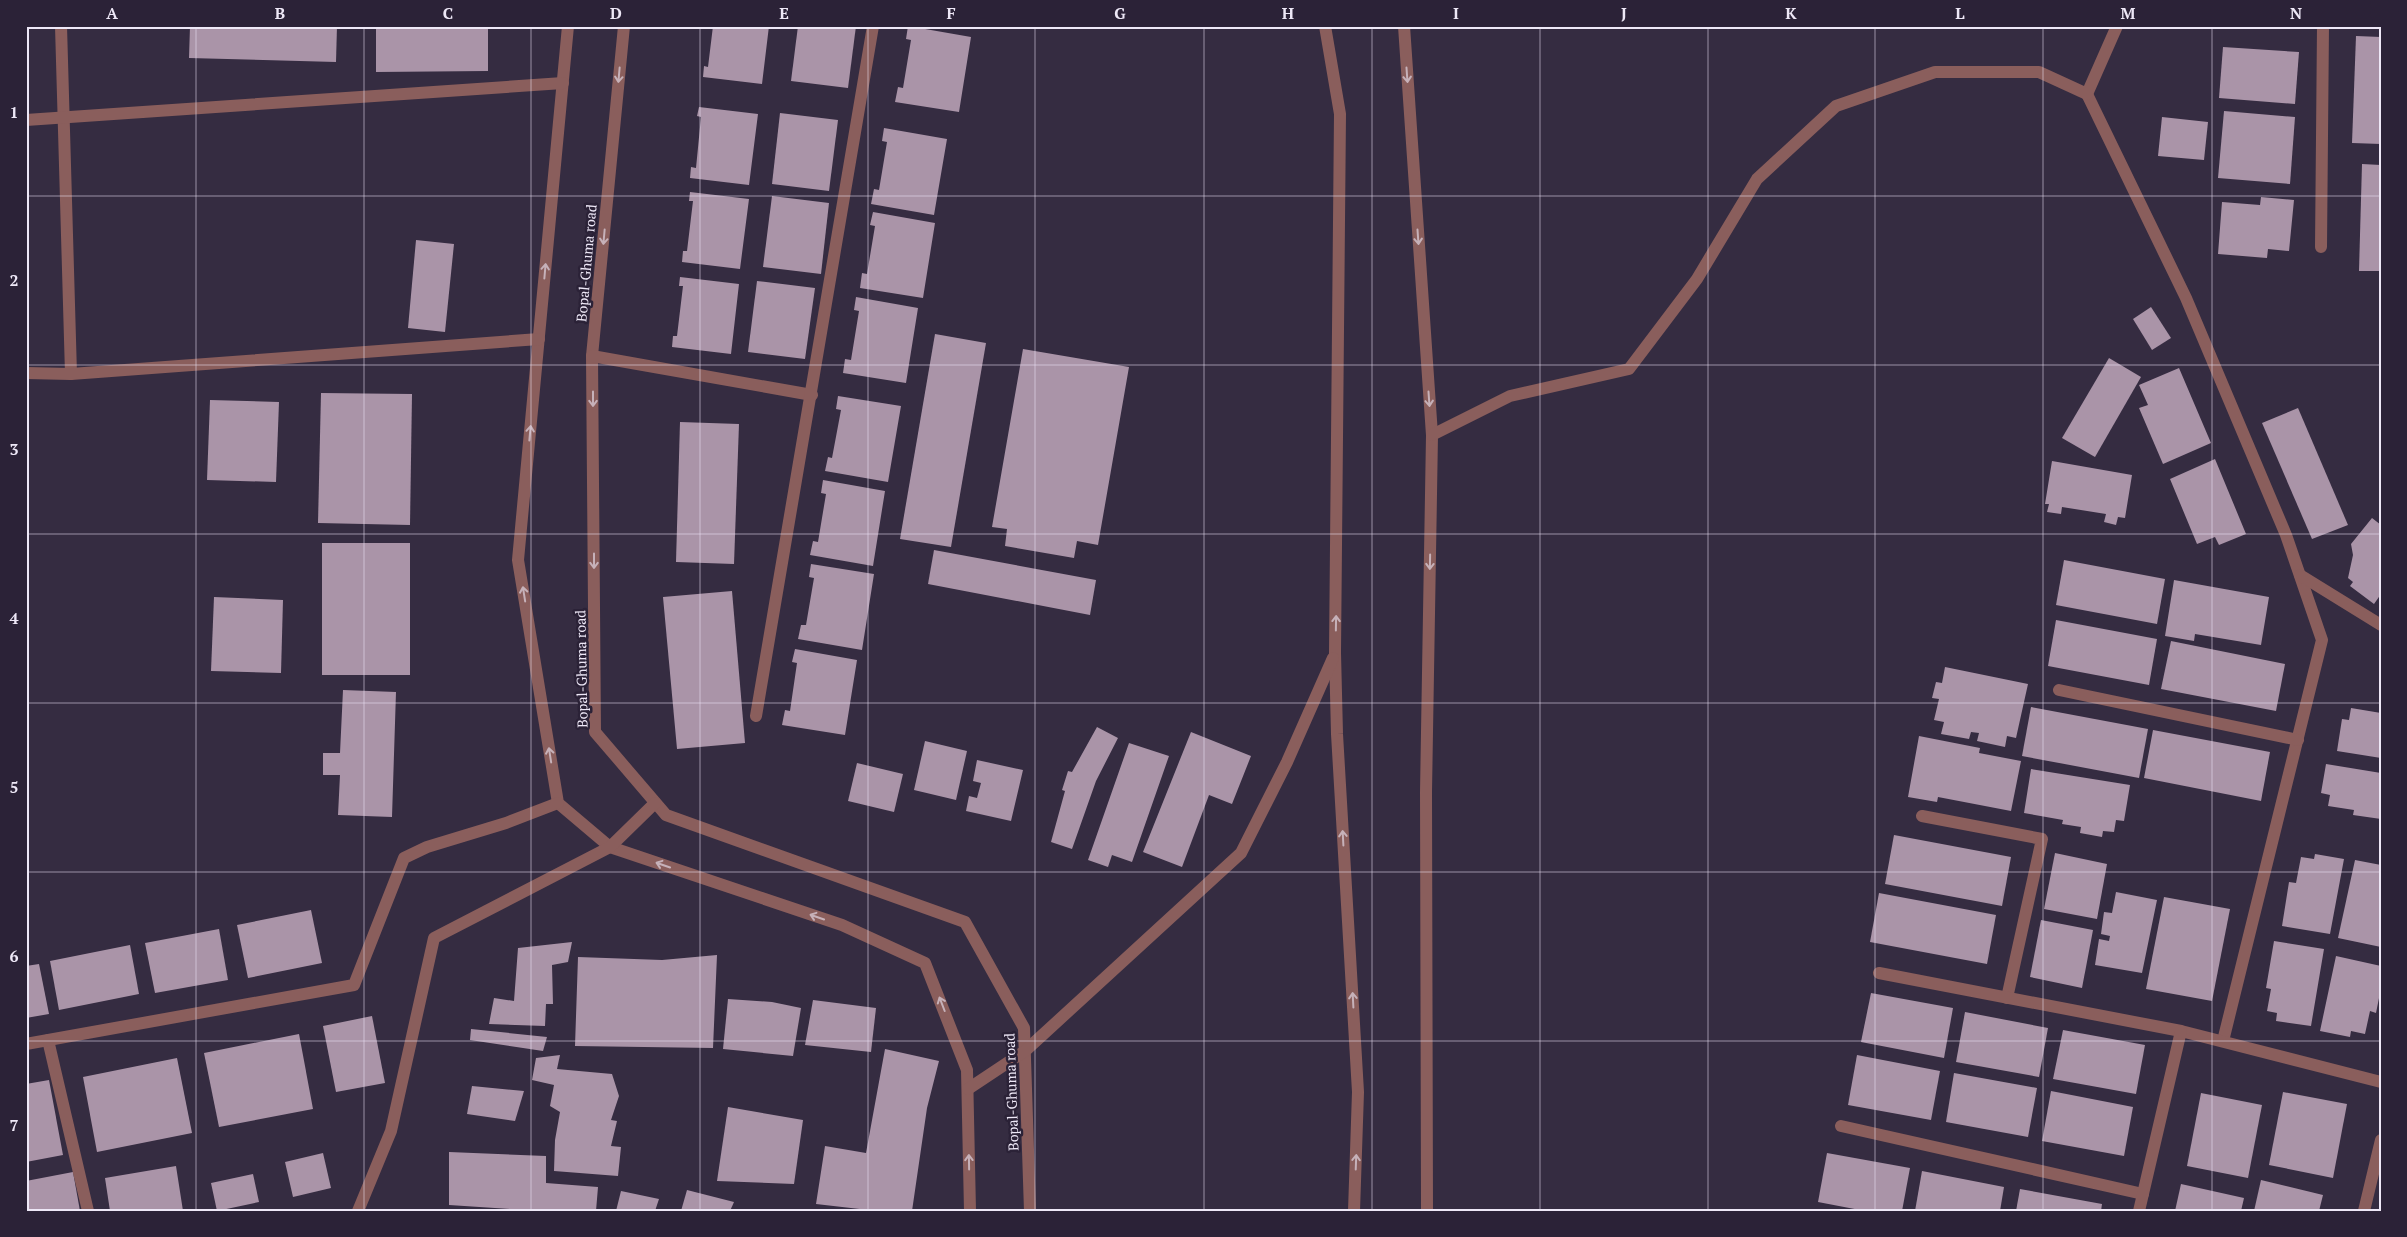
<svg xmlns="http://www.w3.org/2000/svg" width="2407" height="1237" font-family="'PT Serif',serif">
	<rect width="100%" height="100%" fill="#352c41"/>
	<g fill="#aa94a8">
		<polygon points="190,26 337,26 336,62 189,58"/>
		<polygon points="376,26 488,26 488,71 376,72"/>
		<polygon points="713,26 769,26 762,84 703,77 704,66 708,67"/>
		<polygon points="798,26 856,26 848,88 791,81"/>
		<polygon points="908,26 971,37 959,112 895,102 898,87 903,88 911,40 906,39"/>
		<polygon points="2356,36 2381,37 2381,144 2352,143"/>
		<polygon points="2223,47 2299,52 2295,104 2219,98"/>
		<polygon points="699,107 758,114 749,185 690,178 691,167 696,168 701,117 697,116"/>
		<polygon points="2224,111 2295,117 2290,184 2218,178"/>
		<polygon points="780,113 838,120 829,191 772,184"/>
		<polygon points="2162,117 2208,122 2204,160 2158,156"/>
		<polygon points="884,128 947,139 934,215 871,204 874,189 879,190 887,142 882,141"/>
		<polygon points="2362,164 2381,165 2381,271 2359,271"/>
		<polygon points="690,192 749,199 740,269 682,262 683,251 687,251 693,201 689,201"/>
		<polygon points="772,196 829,203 821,274 763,267"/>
		<polygon points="2261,197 2294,200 2289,251 2268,249 2267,258 2218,254 2222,202 2260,205"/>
		<polygon points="873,212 935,223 923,298 860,288 862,273 867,274 875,226 870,225"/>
		<polygon points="416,240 454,244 445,332 408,328"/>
		<polygon points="680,277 739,284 731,354 672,347 673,336 677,336 683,286 679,286"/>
		<polygon points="757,281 815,288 805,359 748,352"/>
		<polygon points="856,297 918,308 906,383 843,373 845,359 851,360 859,311 854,310"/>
		<polygon points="2151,307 2171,338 2152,350 2133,319"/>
		<polygon points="935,334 986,343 951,547 900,539"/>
		<polygon points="1023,349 1129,367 1098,545 1077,541 1074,558 1005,546 1007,529 992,527"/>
		<polygon points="2109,358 2141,377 2095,457 2062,438"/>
		<polygon points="2179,368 2211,443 2163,464 2139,408 2148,405 2139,385"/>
		<polygon points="321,393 412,394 410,525 318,523"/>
		<polygon points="838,396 901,406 888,482 825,471 828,457 832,458 841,410 836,409"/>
		<polygon points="210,400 279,402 276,482 207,480"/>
		<polygon points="2298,408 2348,525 2312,539 2262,423"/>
		<polygon points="680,422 739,424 734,564 676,562"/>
		<polygon points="2215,459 2246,534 2219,545 2215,537 2197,544 2170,479"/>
		<polygon points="2052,461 2132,475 2125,518 2118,517 2116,525 2104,522 2106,514 2062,507 2061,514 2047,512 2049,504 2045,504"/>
		<polygon points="823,480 885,491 873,566 810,555 813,541 818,542 826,494 821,493"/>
		<polygon points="2372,518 2381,525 2381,594 2374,604 2350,586 2353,582 2348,578 2353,555 2351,544"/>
		<rect x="322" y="543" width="88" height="132"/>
		<polygon points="934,550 1096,580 1090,615 928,584"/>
		<polygon points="2064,560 2165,579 2157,624 2056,605"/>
		<polygon points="811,564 874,574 862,650 798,639 801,625 806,625 814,578 809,577"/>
		<polygon points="2174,580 2269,597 2261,645 2195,634 2194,641 2165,636"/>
		<polygon points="732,591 745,743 677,749 663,597"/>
		<polygon points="214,597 283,600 281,673 211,671"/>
		<polygon points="2056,620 2157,639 2149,685 2048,666"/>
		<polygon points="2171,641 2285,664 2276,711 2161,689"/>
		<polygon points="795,649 857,660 845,735 782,725 785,710 790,711 797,663 792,662"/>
		<polygon points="1945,667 2028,684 2016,738 2007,736 2005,747 1977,741 1979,733 1971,732 1969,739 1941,734 1944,722 1934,720 1939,699 1932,698 1936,682 1942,683"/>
		<polygon points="343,690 396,692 392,817 338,815 340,775 323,775 323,753 340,753"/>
		<polygon points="2031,707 2148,729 2139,778 2022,756"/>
		<polygon points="2351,708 2381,713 2381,758 2337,751 2342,719 2349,720"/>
		<polygon points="1097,727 1118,738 1096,781 1072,849 1051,842 1065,791 1062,790 1068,771 1072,772"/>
		<polygon points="2153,730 2270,752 2261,801 2144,778"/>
		<polygon points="1191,732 1251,756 1232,804 1209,795 1182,867 1143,852"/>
		<polygon points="1919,736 1980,748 1979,753 2021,761 2011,811 1938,797 1937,802 1908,797"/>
		<polygon points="925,741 967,751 956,800 914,790"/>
		<polygon points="1129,743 1169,756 1132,862 1112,855 1108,867 1088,860"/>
		<polygon points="977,760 1023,770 1011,821 966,811 969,796 977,798 981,783 973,781"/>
		<polygon points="857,763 903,774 894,812 848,801"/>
		<polygon points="2326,764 2381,773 2381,819 2353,815 2354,810 2328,806 2330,795 2321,793"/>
		<polygon points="2031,769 2130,785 2124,821 2116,820 2114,832 2103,831 2102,837 2080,833 2081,827 2062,824 2063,820 2024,813"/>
		<polygon points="1894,835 2011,857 2002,906 1885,884"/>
		<polygon points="2055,853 2107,864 2097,919 2044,909"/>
		<polygon points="2315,854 2344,859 2330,934 2282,926 2289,882 2296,883 2301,857 2314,859"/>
		<polygon points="2355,860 2381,865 2381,947 2338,938"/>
		<polygon points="2116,892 2157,900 2142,973 2095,965 2099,939 2109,941 2110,936 2101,934 2104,912 2112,913"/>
		<polygon points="1879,893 1996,915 1987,964 1870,942"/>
		<polygon points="2164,897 2230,909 2212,1001 2146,989"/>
		<polygon points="311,910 322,963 248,978 237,925"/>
		<polygon points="2041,920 2093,930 2082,988 2030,977"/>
		<polygon points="219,929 228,980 155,993 145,943"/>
		<polygon points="2274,941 2324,949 2311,1026 2276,1021 2277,1013 2267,1011 2271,989 2266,988"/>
		<polygon points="572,942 568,962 552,965 553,1004 546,1004 545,1026 489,1024 494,998 514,1001 518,948"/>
		<polygon points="130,945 139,994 59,1010 50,961"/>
		<polygon points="717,955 713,1048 575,1046 578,957 662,960"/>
		<polygon points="2336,956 2381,966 2381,988 2376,1013 2370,1011 2365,1034 2351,1031 2350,1037 2320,1031"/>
		<polygon points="39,964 49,1014 26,1018 26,966"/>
		<polygon points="1871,993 1953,1008 1944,1058 1861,1042"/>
		<polygon points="728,999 772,1002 801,1008 793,1056 723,1049"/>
		<polygon points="813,1000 876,1008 871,1052 805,1045"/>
		<polygon points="1965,1012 2048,1028 2039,1077 1956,1062"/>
		<polygon points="372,1016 385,1083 336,1092 323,1026"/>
		<polygon points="471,1029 547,1037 543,1051 470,1040"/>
		<polygon points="2063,1030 2145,1045 2136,1094 2053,1079"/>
		<polygon points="299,1034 313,1109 219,1127 204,1053"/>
		<polygon points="885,1049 939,1061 927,1108 912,1211 877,1211 816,1204 825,1146 866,1153"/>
		<polygon points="560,1055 557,1069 612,1074 619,1096 611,1120 617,1121 611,1146 621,1147 618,1176 554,1171 555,1140 560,1112 550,1106 554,1085 532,1080 536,1058"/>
		<polygon points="1857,1055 1940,1071 1931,1120 1848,1105"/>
		<polygon points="177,1058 192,1133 97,1152 83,1077"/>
		<polygon points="1954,1073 2037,1088 2028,1137 1946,1122"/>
		<polygon points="49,1080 63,1155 26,1162 26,1084"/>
		<polygon points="472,1086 524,1091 515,1121 467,1114"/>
		<polygon points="2051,1091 2133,1107 2124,1156 2042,1141"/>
		<polygon points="2283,1092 2347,1104 2333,1178 2269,1165"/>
		<polygon points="2201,1093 2262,1105 2248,1178 2187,1166"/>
		<polygon points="728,1107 803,1120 794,1184 717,1181"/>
		<polygon points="449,1152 546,1156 546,1183 598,1187 596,1211 538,1211 449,1205"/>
		<polygon points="323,1153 331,1188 293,1197 285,1162"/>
		<polygon points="1827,1153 1910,1168 1902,1211 1865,1211 1818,1202"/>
		<polygon points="176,1166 183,1211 110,1211 105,1178"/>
		<polygon points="1922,1171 2004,1187 2000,1211 1915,1211"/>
		<polygon points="73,1172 80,1211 26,1211 26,1181"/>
		<polygon points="253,1174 259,1202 217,1211 211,1183"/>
		<polygon points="2261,1180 2323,1195 2319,1211 2254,1211"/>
		<polygon points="2181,1184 2244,1198 2241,1211 2175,1211"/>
		<polygon points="2020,1189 2102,1204 2101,1211 2016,1211"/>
		<polygon points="687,1190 734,1202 730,1211 681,1211"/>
		<polygon points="621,1191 659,1199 655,1211 616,1211"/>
	</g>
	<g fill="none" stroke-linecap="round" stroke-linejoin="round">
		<g stroke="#8a5e5c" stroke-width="12">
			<polyline points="61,26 71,374"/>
			<polyline points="568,26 518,560 558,803 610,847 842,925 925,963 967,1070 970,1211"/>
			<polyline points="624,26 592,356 595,732 666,815 965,922 1024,1028 1030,1211"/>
			<polyline points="1325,26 1340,114 1335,653 1337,734 1358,1092 1354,1211"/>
			<polyline points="1404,26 1432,435 1426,792 1427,1211"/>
			<polyline points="2087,94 2186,298 2286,535 2322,640 2223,1041"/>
			<polyline points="26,120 563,83"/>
			<polyline points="2321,247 2323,26"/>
			<polyline points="592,356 812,395"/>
			<polyline points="26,373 71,374 539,339"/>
			<polyline points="1432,435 1510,396 1629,369 1697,279 1757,179 1836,106 1935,72 2039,72 2087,94 2117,26"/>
			<polyline points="2300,575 2381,625"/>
			<polyline points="2059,690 2298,740"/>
			<polyline points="756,716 873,26"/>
			<polyline points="1922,816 2042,839 2007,998"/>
			<polyline points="1879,973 2181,1031 2381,1082"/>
			<polyline points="48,1040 88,1211"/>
			<polyline points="26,1044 354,985 404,858 427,847 506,823 558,803"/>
			<polyline points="968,1089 1025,1051 1241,853 1287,762 1333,658"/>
			<polyline points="1841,1126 2143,1194"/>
			<polyline points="358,1211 391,1131 434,938 610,847 655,803"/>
			<polyline points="2139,1211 2181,1031"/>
			<polyline points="2364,1211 2381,1140"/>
		</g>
	</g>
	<defs><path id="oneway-shaft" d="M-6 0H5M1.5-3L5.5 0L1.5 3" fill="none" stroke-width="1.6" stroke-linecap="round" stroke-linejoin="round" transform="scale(1.25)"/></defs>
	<g stroke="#c6b1b9">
		<use href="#oneway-shaft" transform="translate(619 75) rotate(95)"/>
		<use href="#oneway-shaft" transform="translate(1407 75) rotate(86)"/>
		<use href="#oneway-shaft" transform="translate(604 237) rotate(95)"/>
		<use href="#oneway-shaft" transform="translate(1418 237) rotate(86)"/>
		<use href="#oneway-shaft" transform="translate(545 271) rotate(-85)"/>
		<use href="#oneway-shaft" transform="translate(593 399) rotate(90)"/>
		<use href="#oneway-shaft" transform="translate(1429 399) rotate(86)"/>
		<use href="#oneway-shaft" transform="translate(530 433) rotate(-85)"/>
		<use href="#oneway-shaft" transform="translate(594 561) rotate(90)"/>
		<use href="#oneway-shaft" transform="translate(1430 562) rotate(91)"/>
		<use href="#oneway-shaft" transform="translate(524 594) rotate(-99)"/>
		<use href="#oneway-shaft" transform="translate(1336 623) rotate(-89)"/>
		<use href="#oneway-shaft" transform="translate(550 755) rotate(-99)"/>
		<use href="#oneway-shaft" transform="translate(1343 838) rotate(-93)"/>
		<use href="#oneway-shaft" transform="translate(663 865) rotate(-161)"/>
		<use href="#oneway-shaft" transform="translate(817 917) rotate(-161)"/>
		<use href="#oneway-shaft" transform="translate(1353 1000) rotate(-93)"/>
		<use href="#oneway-shaft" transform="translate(942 1004) rotate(-111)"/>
		<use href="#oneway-shaft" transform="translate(969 1162) rotate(-91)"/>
		<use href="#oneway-shaft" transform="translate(1356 1162) rotate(-88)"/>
	</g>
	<path fill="none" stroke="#eee8f7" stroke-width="1" stroke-opacity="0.55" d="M196,26V1211M364,26V1211M531,26V1211M700,26V1211M868,26V1211M1035,26V1211M1204,26V1211M1372,26V1211M1540,26V1211M1708,26V1211M1875,26V1211M2043,26V1211M2212,26V1211M26,196H2381M26,365H2381M26,534H2381M26,703H2381M26,872H2381M26,1041H2381"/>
	<g text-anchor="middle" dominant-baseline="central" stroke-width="5" stroke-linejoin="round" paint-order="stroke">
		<g font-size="14" fill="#eee8f7" stroke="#2b2237">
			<text transform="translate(586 263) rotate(-85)">Bopal-Ghuma road</text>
			<text transform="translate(581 669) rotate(-91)">Bopal-Ghuma road</text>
			<text transform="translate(1011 1092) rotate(-92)">Bopal-Ghuma road</text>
		</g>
	</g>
	<rect width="2407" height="1237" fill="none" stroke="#2b2237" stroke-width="55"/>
	<rect x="28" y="28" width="2352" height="1182" fill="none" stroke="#eee8f7" stroke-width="2"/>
	<g font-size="16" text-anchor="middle" font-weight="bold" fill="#eee8f7">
		<text x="112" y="19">A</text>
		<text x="280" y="19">B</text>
		<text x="448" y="19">C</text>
		<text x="616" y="19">D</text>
		<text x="784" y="19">E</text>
		<text x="951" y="19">F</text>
		<text x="1120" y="19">G</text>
		<text x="1288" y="19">H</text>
		<text x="1456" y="19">I</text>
		<text x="1624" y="19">J</text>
		<text x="1791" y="19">K</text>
		<text x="1960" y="19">L</text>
		<text x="2128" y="19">M</text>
		<text x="2296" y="19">N</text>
		<text x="14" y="118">1</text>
		<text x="14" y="286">2</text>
		<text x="14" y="455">3</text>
		<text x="14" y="624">4</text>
		<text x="14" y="793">5</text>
		<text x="14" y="962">6</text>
		<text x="14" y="1131">7</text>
	</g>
</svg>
